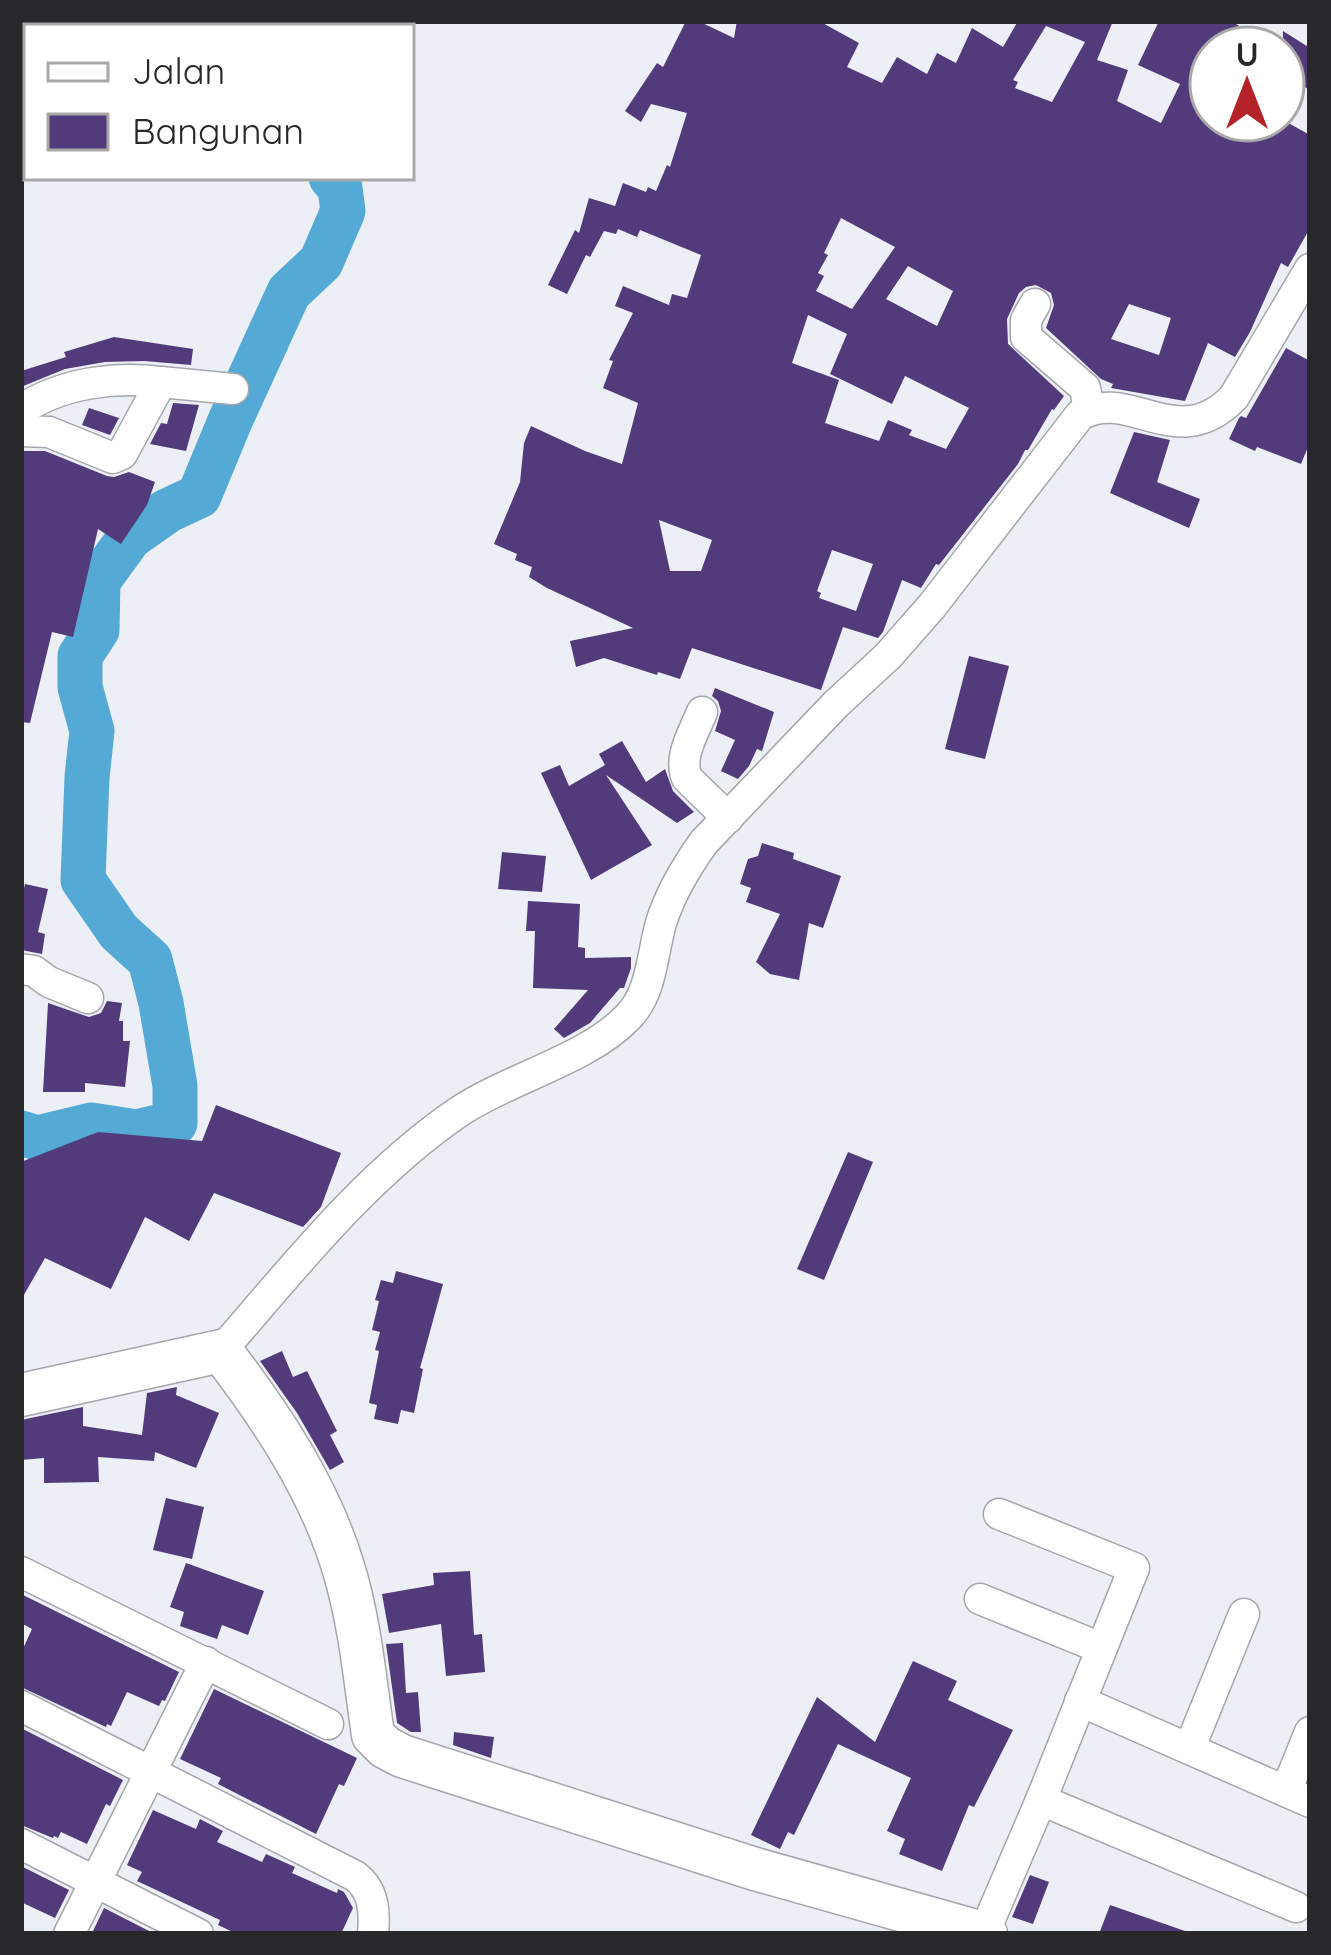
<svg xmlns="http://www.w3.org/2000/svg" width="1331" height="1955" font-family="Quicksand,sans-serif">
	<rect width="100%" height="100%" fill="#edeff6"/>
	<g fill="none" stroke-linecap="round" stroke-linejoin="round">
		<g stroke="#54aad5" stroke-width="45">
			<polyline points="359,27 364,21"/>
			<polyline points="21,1133 37,1138 91,1125 137,1132 175,1123 175,1086 161,1003 150,960 119,932 83,880 87,777 92,731 80,687 80,656 97,630 98,581 130,537 167,511 199,496 230,421 289,292 321,262 343,211 340,188 331,177"/>
		</g>
	</g>
	<g fill="#523b7b" fill-rule="evenodd">
		<path d="M686,21H698L734,38L737,21H819L859,43L847,67L882,83L897,57L927,74L937,53L956,63L972,28L1003,47L1018,21H1113L1097,60L1128,70L1117,101L1161,123L1180,84L1138,65L1159,21H1231L1246,30L1235,48H1211V120H1283L1310,135V228L1288,267L1281,263L1250,332L1235,357L1208,343L1185,401L1111,388L1113,384L1101,379L1046,328L1054,305L1051,293L1036,285L1026,287L1019,293L1007,319L1008,344L1064,396L1054,410L1052,409L1028,450H1025L1018,464L939,565L936,564L921,588L902,580L883,632L878,638L843,627L821,690L692,648L680,679L658,672L657,675L604,658L576,667L570,641L633,628L547,588L529,577L532,567L515,560L517,554L494,544L520,482L524,443L531,426L585,451L622,464L638,403L603,388L613,361L609,360L633,313L615,306L623,286L669,305L672,294L687,298L701,255L640,230L637,237L618,229L616,234L604,231L590,257L586,255L567,294L548,285L575,230L579,233L589,198L615,206L623,183L646,192L648,187L656,191L667,165L670,167L687,113L651,104L641,122L625,111L657,63L663,67ZM1046,26L1085,42L1052,102L1015,88L1018,82L1013,80ZM841,218L895,247L852,309L816,291L824,276L818,273L828,255L824,253ZM908,266L953,291L937,326L886,299ZM1129,304L1171,318L1159,355L1111,339ZM808,315L847,334L830,374L892,404L905,376L969,408L946,449L909,435L912,430L888,420L879,441L825,423L839,380L792,363ZM659,520L712,540L701,571H670ZM832,550L873,564L856,611L819,598L821,593L817,591Z"/>
		<polygon points="1283,31 1310,48 1310,90 1283,75"/>
		<polygon points="114,337 193,349 191,365 144,361 105,362 65,369 21,387 21,371 66,357 64,352"/>
		<polygon points="1286,348 1310,361 1310,442 1301,464 1257,447 1255,451 1229,439 1239,418 1241,416 1246,418"/>
		<polygon points="173,403 199,405 186,451 150,444 161,423 167,424"/>
		<polygon points="89,408 119,418 110,435 82,425"/>
		<polygon points="1134,432 1170,440 1157,482 1200,499 1189,528 1110,493"/>
		<polygon points="22,451 45,451 107,476 114,477 129,472 155,482 147,505 121,544 98,529 73,637 52,632 30,723 21,722"/>
		<polygon points="969,656 1009,666 985,759 945,749"/>
		<polygon points="715,688 774,712 762,751 757,749 749,766 738,779 721,771 735,740 715,731 721,711 718,701 712,696"/>
		<polygon points="622,741 646,782 665,769 673,791 694,812 677,823 606,775 652,845 591,880 541,773 560,765 569,786 605,765 599,754"/>
		<polygon points="762,843 794,853 793,859 841,876 823,928 809,923 799,980 770,974 756,962 780,914 746,902 751,888 740,884 748,859 758,856"/>
		<polygon points="502,852 546,856 542,892 498,889"/>
		<polygon points="25,884 48,889 38,932 45,934 42,954 21,950 21,901"/>
		<polygon points="528,901 580,904 578,947 585,948 585,958 631,957 631,968 624,988 620,988 590,1023 564,1038 554,1029 588,990 533,988 535,931 526,931"/>
		<polygon points="107,1001 122,1003 119,1021 123,1021 123,1041 130,1041 125,1087 85,1083 85,1092 43,1092 48,1003 89,1017 101,1013"/>
		<polygon points="216,1105 341,1153 321,1207 303,1227 214,1193 189,1241 145,1217 111,1289 45,1258 21,1300 21,1162 98,1132 202,1141"/>
		<polygon points="848,1152 873,1162 824,1280 797,1269"/>
		<polygon points="396,1271 443,1284 420,1368 423,1369 414,1413 401,1410 398,1424 374,1419 377,1405 369,1403 379,1351 375,1350 380,1332 372,1330 379,1301 375,1300 381,1280 393,1283"/>
		<polygon points="282,1351 293,1377 307,1371 337,1431 330,1435 344,1462 330,1470 297,1413 260,1361"/>
		<polygon points="177,1387 176,1395 219,1413 196,1468 155,1452 154,1461 98,1457 99,1482 44,1483 44,1458 21,1460 21,1420 83,1407 83,1426 142,1435 147,1393"/>
		<polygon points="166,1498 204,1507 192,1559 153,1550"/>
		<polygon points="186,1563 264,1591 248,1635 222,1625 217,1639 180,1626 184,1612 170,1607"/>
		<polygon points="470,1571 474,1635 482,1634 485,1672 446,1676 441,1624 389,1633 382,1594 434,1585 433,1573"/>
		<polygon points="21,1594 179,1672 165,1701 162,1700 159,1706 127,1692 111,1726 107,1724 106,1727 21,1687 21,1653 32,1629 21,1623"/>
		<polygon points="403,1643 406,1693 418,1692 421,1732 411,1732 397,1723 386,1644"/>
		<polygon points="913,1661 957,1681 948,1700 1013,1730 974,1807 969,1805 942,1871 899,1854 905,1839 887,1831 911,1778 838,1744 794,1835 788,1832 780,1849 751,1835 817,1697 875,1742"/>
		<polygon points="214,1689 357,1758 344,1786 339,1784 316,1834 218,1784 221,1778 180,1759"/>
		<polygon points="21,1728 123,1780 110,1806 106,1804 87,1844 61,1832 58,1838 54,1836 53,1838 21,1825"/>
		<polygon points="454,1732 494,1737 491,1758 453,1745"/>
		<polygon points="153,1810 196,1829 200,1819 223,1831 217,1842 262,1862 266,1854 295,1867 292,1873 337,1893 338,1889 344,1892 353,1908 341,1934 237,1934 218,1925 220,1920 137,1881 142,1872 127,1865"/>
		<polygon points="21,1866 69,1890 55,1918 23,1903 21,1908"/>
		<polygon points="1030,1875 1049,1882 1033,1924 1012,1917"/>
		<polygon points="1110,1905 1185,1931 1184,1934 1099,1934"/>
		<polygon points="104,1908 155,1934 100,1934 93,1931"/>
	</g>
	<g fill="none" stroke-linecap="round" stroke-linejoin="round">
		<defs>
			<g id="street">
				<polyline points="1035,304 1026,320 1026,337 1085,388 1089,410"/>
				<path d="M21,410C61,383 115,376 161,382"/>
				<polyline points="21,431 49,432 113,458 122,454 161,382 233,389"/>
				<path d="M702,712C694,732 678,757 687,778L728,818"/>
				<polyline points="21,969 34,971 49,982 88,998"/>
				<path d="M221,1351C294,1267 367,1174 460,1111C510,1078 588,1059 628,1017C652,993 652,954 661,923C670,894 686,867 704,842L836,704L888,656L932,606L1080,415C1130,386 1178,456 1234,397L1310,269"/>
				<polyline points="21,1572 328,1724"/>
				<polyline points="980,1599 1101,1648"/>
				<polyline points="1080,1701 1310,1802"/>
				<path d="M21,1706L355,1876C374,1890 375,1912 373,1934"/>
				<polyline points="1190,1747 1244,1614"/>
				<polyline points="1286,1791 1310,1732"/>
				<polyline points="1041,1800 1296,1907"/>
				<polyline points="21,1844 198,1934"/>
				<polyline points="984,1933 1041,1800 1134,1568 999,1514"/>
				<polyline points="69,1934 206,1662"/>
			</g>
			<path id="secondary" d="M21,1395L221,1351C271,1416 320,1489 344,1570C360,1623 365,1680 373,1735L385,1747L402,1756L755,1869L986,1934"/>
		</defs>
		<use href="#street" stroke="#a5a6ad" stroke-width="33"/>
		<use href="#secondary" stroke="#a5a6ad" stroke-width="45"/>
		<use href="#street" stroke="#fff" stroke-width="30"/>
		<use href="#secondary" stroke="#fff" stroke-width="42"/>
	</g>
	<rect width="1331" height="1955" fill="none" stroke="#28282b" stroke-width="48"/>
	<rect x="24" y="24" width="390" height="156" fill="#ffffff" stroke="#a9a9aa" stroke-width="3"/>
	<rect x="48" y="63" width="60" height="18" fill="#ffffff" stroke="#a9a9aa" stroke-width="3"/>
	<text x="132" y="84" font-size="36" fill="#28282b">Jalan</text>
	<rect x="48" y="114" width="60" height="36" fill="#523b7b" stroke="#a9a9aa" stroke-width="3"/>
	<text x="132" y="144" font-size="36" fill="#28282b">Bangunan</text>
	<g transform="translate(1247 84)"><circle r="57" fill="#ffffff" stroke="#a9a9aa" stroke-width="3"/>
	<path d="M0-9L21 45L0 30L-21 45Z" fill="#b42327"/>
	<text y="-18" font-size="33" font-weight="bold" text-anchor="middle" fill="#28282b">U</text>
	</g>
</svg>
